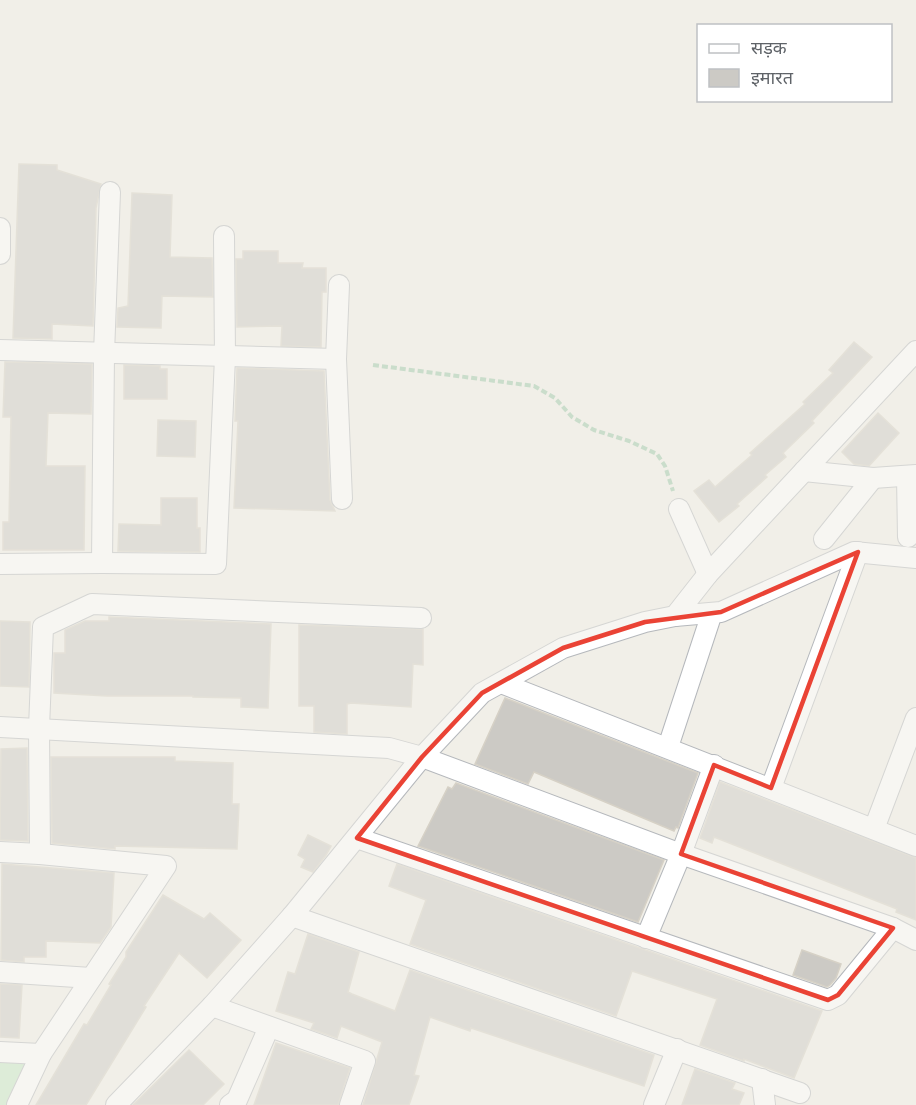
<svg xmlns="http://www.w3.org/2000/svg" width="916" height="1105" font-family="Lato,'Noto Sans Devanagari',sans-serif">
	<rect width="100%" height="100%" fill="#f1efe8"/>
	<polygon fill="#c5e8c5" points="0,1062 26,1063 7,1105 0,1105"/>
	<g fill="#cccac5" stroke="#d6d1c6" stroke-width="1.5">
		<polygon points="19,164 57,165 57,170 101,184 96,208 93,326 52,324 52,339 13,338"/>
		<polygon points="132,193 172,195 170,257 212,258 213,297 162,296 161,328 117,327 118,308 128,306"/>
		<polygon points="243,251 278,251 278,263 303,263 302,268 326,268 326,292 322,292 321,347 281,346 282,326 237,327 236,259 243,259"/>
		<polygon points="854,342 872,357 812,421 814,423 783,453 786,457 765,475 767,477 737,504 739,506 719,522 694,491 709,480 715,487 752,455 750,453 805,404 803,402 833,373 829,370"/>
		<polygon points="5,362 92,364 91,414 48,413 46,466 85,466 84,550 3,550 3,522 9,522 11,417 3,417"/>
		<polygon points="124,365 160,366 160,369 167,369 167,399 124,399"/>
		<polygon points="237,368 324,371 330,500 335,511 234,508 238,421 235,421"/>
		<polygon points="878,413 899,433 869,466 854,464 842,452"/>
		<polygon points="158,420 196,421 195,457 157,456"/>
		<polygon points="161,498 197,498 197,528 200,528 200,552 118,551 119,524 161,525"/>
		<polygon points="109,617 271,624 268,708 241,707 241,698 193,697 193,696 107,696 54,693 54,653 65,653 65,630 85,621 109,621"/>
		<polygon points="0,621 30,622 29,687 0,686"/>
		<polygon points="299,625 423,629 423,665 413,664 411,707 351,703 347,704 347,734 314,732 314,706 299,706"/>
		<polygon points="505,698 698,773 678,828 676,827 674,831 534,772 528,784 475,764"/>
		<polygon points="27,748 28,841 0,840 1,749"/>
		<polygon points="51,757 175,757 175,761 233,763 232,804 239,804 237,849 115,846 115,849 52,843"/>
		<polygon points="720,782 916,858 916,920 896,912 897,909 714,837 712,843 700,838"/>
		<polygon points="456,783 664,860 638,922 418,846 448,787 452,789"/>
		<polygon points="308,835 331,846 326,855 313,872 301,867 305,859 298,855"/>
		<polygon points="2,864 114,873 111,927 100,943 46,941 46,957 24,957 24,962 1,960"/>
		<polygon points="397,864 822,1011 794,1078 744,1059 744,1061 700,1045 717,999 632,971 616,1016 410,944 426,900 389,886"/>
		<polygon points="163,895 204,919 210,913 241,940 207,978 179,953 144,1006 146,1007 86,1105 36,1105 84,1024 87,1025 111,985 109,984 126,957 126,952"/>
		<polygon points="308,934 359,952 348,992 352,994 395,1011 410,970 654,1055 644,1086 471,1028 470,1031 430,1017 414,1075 419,1076 409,1105 363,1105 382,1042 341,1026 337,1038 311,1029 314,1023 276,1011 288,972 295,974"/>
		<polygon points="802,950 841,964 836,978 830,985 827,987 793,975"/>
		<polygon points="0,984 22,985 19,1038 0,1037"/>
		<polygon points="276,1043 350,1068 338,1105 254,1105"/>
		<polygon points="189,1050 224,1084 203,1105 133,1105"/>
		<polygon points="695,1069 735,1083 732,1089 744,1093 739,1105 682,1105"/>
	</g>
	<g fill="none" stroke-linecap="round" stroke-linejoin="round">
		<defs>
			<g id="minor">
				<polyline points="0,228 0,254"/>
				<polyline points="339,285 336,359 342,499"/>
				<polyline points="0,350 336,359"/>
				<polyline points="804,471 873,478 916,475"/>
				<polyline points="907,476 908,537"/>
				<polyline points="679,509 708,574"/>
				<polyline points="824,539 873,478"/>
				<polyline points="102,563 104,354 110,192"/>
				<polyline points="0,564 102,563 216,564 225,357 224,236"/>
				<polyline points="675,616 708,574 916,351"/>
				<polyline points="501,683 916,846"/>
				<polyline points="0,727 389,748 422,757 681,854 893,928 916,940"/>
				<polyline points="668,747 712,613"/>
				<polyline points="771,788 858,552"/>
				<polyline points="874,829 916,718"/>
				<polyline points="357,838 828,1000 838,995 893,928"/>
				<polyline points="0,852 40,854 166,866 41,1054 17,1105"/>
				<polyline points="40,854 39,728 43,627 92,604 421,618"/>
				<polyline points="292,916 800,1093"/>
				<polyline points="646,938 681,854 714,765"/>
				<polyline points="0,972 91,978"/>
				<polyline points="212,1006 365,1061 350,1105"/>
				<polyline points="0,1052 41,1054"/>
				<polyline points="762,1079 765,1105"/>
				<polyline points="116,1105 212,1006 292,916 422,757 482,693 563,648 645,622 675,616 721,612 854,552 916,558"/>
				<polyline points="230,1105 237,1100 269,1027"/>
				<polyline points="654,1105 677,1049"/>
			</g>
		</defs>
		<use href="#minor" stroke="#b5b8bc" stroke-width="22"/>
		<polyline stroke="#9cc7a9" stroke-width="4" stroke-dasharray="6 3" stroke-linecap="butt" points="373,365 534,386 555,398 572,417 594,430 629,441 657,454 665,466 673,491"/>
		<use href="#minor" stroke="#fff" stroke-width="20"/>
	</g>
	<path d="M0 0H916V1105H0ZM858,552L771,788L714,765L681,854L893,928L838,995L828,1000L357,838L422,757L482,693L563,648L645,622L721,612Z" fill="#f1efe8" fill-opacity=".55" fill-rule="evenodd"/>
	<path fill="none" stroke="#ea4335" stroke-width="4.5" stroke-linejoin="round" d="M858,552L771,788L714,765L681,854L893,928L838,995L828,1000L357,838L422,757L482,693L563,648L645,622L721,612Z"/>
	<rect x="697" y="24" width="195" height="78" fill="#ffffff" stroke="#bfc1c3" stroke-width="1.5"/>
	<rect x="709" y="44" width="30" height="9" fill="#ffffff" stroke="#bfc1c3" stroke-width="1.5"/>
	<text x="751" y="54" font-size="18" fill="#5f6368">सड़क</text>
	<rect x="709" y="69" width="30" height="18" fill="#cccac5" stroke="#bfc1c3" stroke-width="1.5"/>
	<text x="751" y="84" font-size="18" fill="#5f6368">इमारत</text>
</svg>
